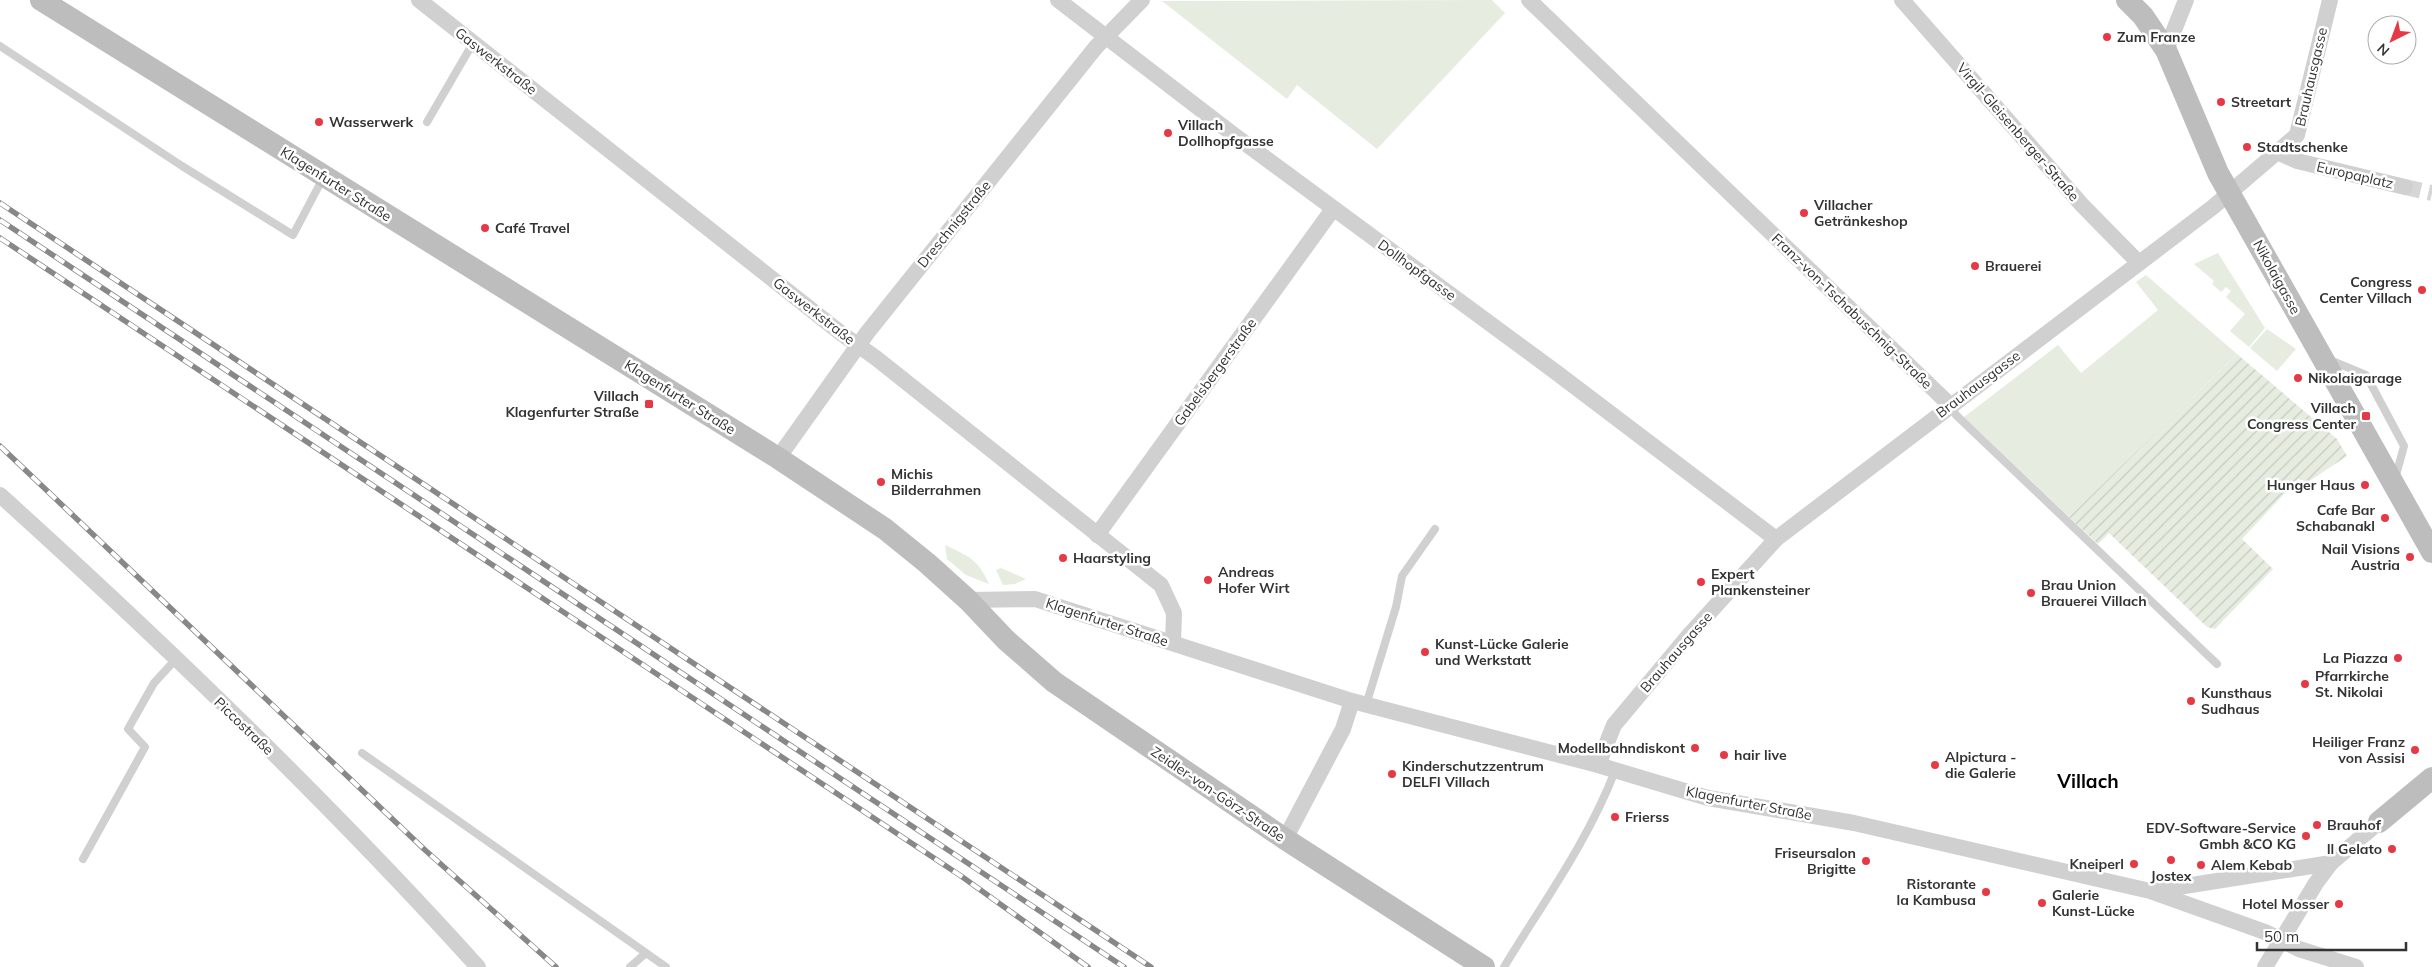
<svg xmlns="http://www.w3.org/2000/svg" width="2432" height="967" font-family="Mulish,sans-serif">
	<defs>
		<pattern id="garden-furrows" width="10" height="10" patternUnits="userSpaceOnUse" patternTransform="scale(1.25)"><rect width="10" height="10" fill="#e6ecdf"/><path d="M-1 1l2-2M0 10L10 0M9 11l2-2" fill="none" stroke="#c6cbc0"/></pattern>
	</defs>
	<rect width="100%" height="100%" fill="#fff"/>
	<g fill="#e6ecdf">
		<polygon points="1492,0 1505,13 1377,149 1297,85 1287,99 1162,1"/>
		<polygon points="2218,253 2265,328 2249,347 2230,331 2245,314 2226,297 2231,291 2226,287 2221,292 2212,284 2214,281 2194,264"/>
		<polygon points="2146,275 2237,354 2069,517 1964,417 2058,345 2081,373 2158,310 2136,282"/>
		<polygon points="2267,329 2296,349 2277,371 2250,348"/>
		<path d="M945,545C968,556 978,559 989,584L966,575L947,559Z"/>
		<polygon points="1001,568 1026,579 1015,584 1003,585 996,570"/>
	</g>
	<polygon fill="url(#garden-furrows)" points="2237,354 2337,439 2347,456 2308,482 2298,479 2242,539 2273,569 2215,629 2207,627 2109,533 2098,544 2069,517"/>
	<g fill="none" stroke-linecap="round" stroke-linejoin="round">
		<polyline stroke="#d6d6d6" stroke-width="16" stroke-dasharray="16 8" stroke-linecap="butt" points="2405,187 2432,193"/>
		<g stroke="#d0d0d0" stroke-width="8">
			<polyline points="0,46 182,166 293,235 323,178"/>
			<polyline points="427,122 473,43"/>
			<polyline points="2330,360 2366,375 2404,446 2395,479"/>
			<polyline points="1950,405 1956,415 2217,664"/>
			<polyline points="1366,705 1396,607 1402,576 1435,529"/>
			<polyline points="362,753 666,967"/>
			<polyline points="83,859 145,747 128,729 154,683 176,659"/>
			<polyline points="630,967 646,953"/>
			<path d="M1504,967C1543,903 1588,841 1615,771"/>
		</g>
		<g stroke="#d0d0d0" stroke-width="16">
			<polyline points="419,0 842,334 876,358 1161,585 1174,613 1173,643"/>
			<polyline points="1058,0 1234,135 1557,373 1776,539"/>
			<polyline points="1529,0 1950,405"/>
			<polyline points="1902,0 2082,205 2138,262"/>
			<polyline points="2166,50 2186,0"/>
			<polyline points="2277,152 2297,161 2405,187"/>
			<polyline points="778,458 867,333 1096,47 1142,0"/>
			<path d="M0,495C166,645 328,801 478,967"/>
			<polyline points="1097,535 1333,209"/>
			<polyline points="968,600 1035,599 1352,701 1598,765 1708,798 1854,823 2150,891 2265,932 2299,949 2356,967"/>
			<polyline points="1598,765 1614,725 1691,633 1776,539 2213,207 2297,135 2330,0"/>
			<polyline points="1285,839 1343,729 1352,701"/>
			<polyline points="2153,891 2331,863"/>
			<polyline points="2265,967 2316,883 2331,863 2379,822"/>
		</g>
		<g stroke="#bdbdbd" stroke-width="22">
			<polyline points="41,0 778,458 885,529 927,563 968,600 1006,640 1054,682 1285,839 1484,967"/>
			<polyline points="2127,0 2143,16 2166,50 2218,173 2432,552"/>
			<polyline points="2379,822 2432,778"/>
		</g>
		<defs>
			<g id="rail">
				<polyline points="0,203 1151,967"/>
				<polyline points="0,220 1124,967"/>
				<polyline points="0,238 961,876 1088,967"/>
				<polyline points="0,446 425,850 556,967"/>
			</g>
		</defs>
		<use href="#rail" stroke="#888" stroke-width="5.5"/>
		<use href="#rail" stroke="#fff" stroke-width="4" stroke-dasharray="11" stroke-linecap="butt"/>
	</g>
	<g fill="#e63946" stroke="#fff" stroke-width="2">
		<circle cx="2107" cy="37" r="5"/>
		<circle cx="2221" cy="102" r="5"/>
		<circle cx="319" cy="122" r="5"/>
		<circle cx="1168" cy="133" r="5"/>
		<circle cx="2247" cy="147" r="5"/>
		<circle cx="1804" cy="213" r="5"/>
		<circle cx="485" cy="228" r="5"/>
		<circle cx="1975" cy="266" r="5"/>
		<circle cx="2422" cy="290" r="5"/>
		<circle cx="2298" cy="378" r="5"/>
		<rect x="644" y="399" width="10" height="10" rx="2.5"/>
		<rect x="2361" y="411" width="10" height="10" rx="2.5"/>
		<circle cx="881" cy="482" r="5"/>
		<circle cx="2365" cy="485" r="5"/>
		<circle cx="2385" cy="518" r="5"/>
		<circle cx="2410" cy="557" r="5"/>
		<circle cx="1063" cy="558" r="5"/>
		<circle cx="1208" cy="580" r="5"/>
		<circle cx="1701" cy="582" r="5"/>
		<circle cx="2031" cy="593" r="5"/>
		<circle cx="1425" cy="652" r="5"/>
		<circle cx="2398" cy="658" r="5"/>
		<circle cx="2305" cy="684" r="5"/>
		<circle cx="2191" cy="701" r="5"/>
		<circle cx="1695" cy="748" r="5"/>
		<circle cx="2415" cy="750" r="5"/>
		<circle cx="1724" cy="755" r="5"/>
		<circle cx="1935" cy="765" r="5"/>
		<circle cx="1392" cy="774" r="5"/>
		<circle cx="1615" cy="817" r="5"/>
		<circle cx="2317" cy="825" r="5"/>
		<circle cx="2306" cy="836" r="5"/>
		<circle cx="2392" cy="849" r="5"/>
		<circle cx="2171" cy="860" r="5"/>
		<circle cx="1866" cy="861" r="5"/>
		<circle cx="2134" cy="864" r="5"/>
		<circle cx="2201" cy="865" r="5"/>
		<circle cx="1986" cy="892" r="5"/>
		<circle cx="2042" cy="903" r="5"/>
		<circle cx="2339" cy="904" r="5"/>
	</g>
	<g text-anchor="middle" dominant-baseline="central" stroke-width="5" stroke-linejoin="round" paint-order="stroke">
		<g font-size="14" font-weight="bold" fill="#333" stroke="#fff" text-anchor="start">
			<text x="2117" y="37">Zum Franze</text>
			<text x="2231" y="102">Streetart</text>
			<text x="329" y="122">Wasserwerk</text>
			<text x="1178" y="125">Villach<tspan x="1178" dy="16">Dollhopfgasse</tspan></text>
			<text x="2257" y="147">Stadtschenke</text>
			<text x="1814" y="205">Villacher<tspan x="1814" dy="16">Getränkeshop</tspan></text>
			<text x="495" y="228">Café Travel</text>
			<text x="1985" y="266">Brauerei</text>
			<text x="2412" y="282" text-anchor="end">Congress<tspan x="2412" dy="16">Center Villach</tspan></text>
			<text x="2308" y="378">Nikolaigarage</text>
			<text x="639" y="396" text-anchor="end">Villach<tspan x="639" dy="16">Klagenfurter Straße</tspan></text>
			<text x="2356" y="408" text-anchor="end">Villach<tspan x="2356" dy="16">Congress Center</tspan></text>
			<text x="891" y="474">Michis<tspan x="891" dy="16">Bilderrahmen</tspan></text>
			<text x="2355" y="485" text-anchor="end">Hunger Haus</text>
			<text x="2375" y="510" text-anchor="end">Cafe Bar<tspan x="2375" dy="16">Schabanakl</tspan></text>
			<text x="2400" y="549" text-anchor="end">Nail Visions<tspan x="2400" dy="16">Austria</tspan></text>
			<text x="1073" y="558">Haarstyling</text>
			<text x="1218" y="572">Andreas<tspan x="1218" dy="16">Hofer Wirt</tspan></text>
			<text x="1711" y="574">Expert<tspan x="1711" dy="16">Plankensteiner</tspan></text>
			<text x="2041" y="585">Brau Union<tspan x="2041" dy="16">Brauerei Villach</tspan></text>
			<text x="1435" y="644">Kunst-Lücke Galerie<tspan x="1435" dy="16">und Werkstatt</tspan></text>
			<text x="2388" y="658" text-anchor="end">La Piazza</text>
			<text x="2315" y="676">Pfarrkirche<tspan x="2315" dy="16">St. Nikolai</tspan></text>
			<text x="2201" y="693">Kunsthaus<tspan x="2201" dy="16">Sudhaus</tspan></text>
			<text x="2405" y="742" text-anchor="end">Heiliger Franz<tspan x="2405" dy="16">von Assisi</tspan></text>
			<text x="1685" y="748" text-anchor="end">Modellbahndiskont</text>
			<text x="1734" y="755">hair live</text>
			<text x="1945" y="757">Alpictura -<tspan x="1945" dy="16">die Galerie</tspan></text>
			<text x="1402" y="766">Kinderschutzzentrum<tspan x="1402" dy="16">DELFI Villach</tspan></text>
			<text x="1625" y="817">Frierss</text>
			<text x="2327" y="825">Brauhof</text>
			<text x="2296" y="828" text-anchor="end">EDV-Software-Service<tspan x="2296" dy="16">Gmbh &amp;CO KG</tspan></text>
			<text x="2382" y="849" text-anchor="end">Il Gelato</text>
			<text x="1856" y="853" text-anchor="end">Friseursalon<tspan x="1856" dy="16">Brigitte</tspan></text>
			<text x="2124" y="864" text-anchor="end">Kneiperl</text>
			<text x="2211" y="865">Alem Kebab</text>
			<text x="2171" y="876" text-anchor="middle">Jostex</text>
			<text x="1976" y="884" text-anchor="end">Ristorante<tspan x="1976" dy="16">la Kambusa</tspan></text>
			<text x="2052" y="895">Galerie<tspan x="2052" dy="16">Kunst-Lücke</tspan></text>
			<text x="2329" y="904" text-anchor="end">Hotel Mosser</text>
		</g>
		<g font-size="14" fill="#333" stroke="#fff">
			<text transform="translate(496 61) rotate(38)">Gaswerkstraße</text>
			<text transform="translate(2311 77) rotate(-77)">Brauhausgasse</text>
			<text transform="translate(2018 132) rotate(49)">Virgil-Gleisenberger-Straße</text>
			<text transform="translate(2355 175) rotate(13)">Europaplatz</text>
			<text transform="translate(336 184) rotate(32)">Klagenfurter Straße</text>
			<text transform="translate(954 224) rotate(-51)">Dreschnigstraße</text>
			<text transform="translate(1417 270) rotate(36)">Dollhopfgasse</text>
			<text transform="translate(2277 277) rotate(61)">Nikolaigasse</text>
			<text transform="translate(814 311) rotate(38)">Gaswerkstraße</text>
			<text transform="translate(1852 311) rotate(44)">Franz-von-Tschabuschnig-Straße</text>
			<text transform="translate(1215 372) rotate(-54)">Gabelsbergerstraße</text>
			<text transform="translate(1978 384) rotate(-37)">Brauhausgasse</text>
			<text transform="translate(680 397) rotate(32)">Klagenfurter Straße</text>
			<text transform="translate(1107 622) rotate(18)">Klagenfurter Straße</text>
			<text transform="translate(1676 652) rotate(-49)">Brauhausgasse</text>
			<text transform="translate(244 726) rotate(44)">Piccostraße</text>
			<text transform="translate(1218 794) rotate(34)">Zeidler-von-Görz-Straße</text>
			<text transform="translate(1749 803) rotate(11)">Klagenfurter Straße</text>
		</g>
		<g font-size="19" font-weight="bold" fill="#000" stroke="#fff">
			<text x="2088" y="781">Villach</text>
		</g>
	</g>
	<g transform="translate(2392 40) rotate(222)"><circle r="24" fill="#ffffff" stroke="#adadad"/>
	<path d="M0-4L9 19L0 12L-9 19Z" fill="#e63946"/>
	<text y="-8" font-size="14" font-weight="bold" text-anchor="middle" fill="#333333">N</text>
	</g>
	<path d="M2257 942v8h149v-8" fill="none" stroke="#333333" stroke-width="2.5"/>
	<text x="2264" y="942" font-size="15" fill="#333333" stroke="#ffffff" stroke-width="4" paint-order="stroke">50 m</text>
</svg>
